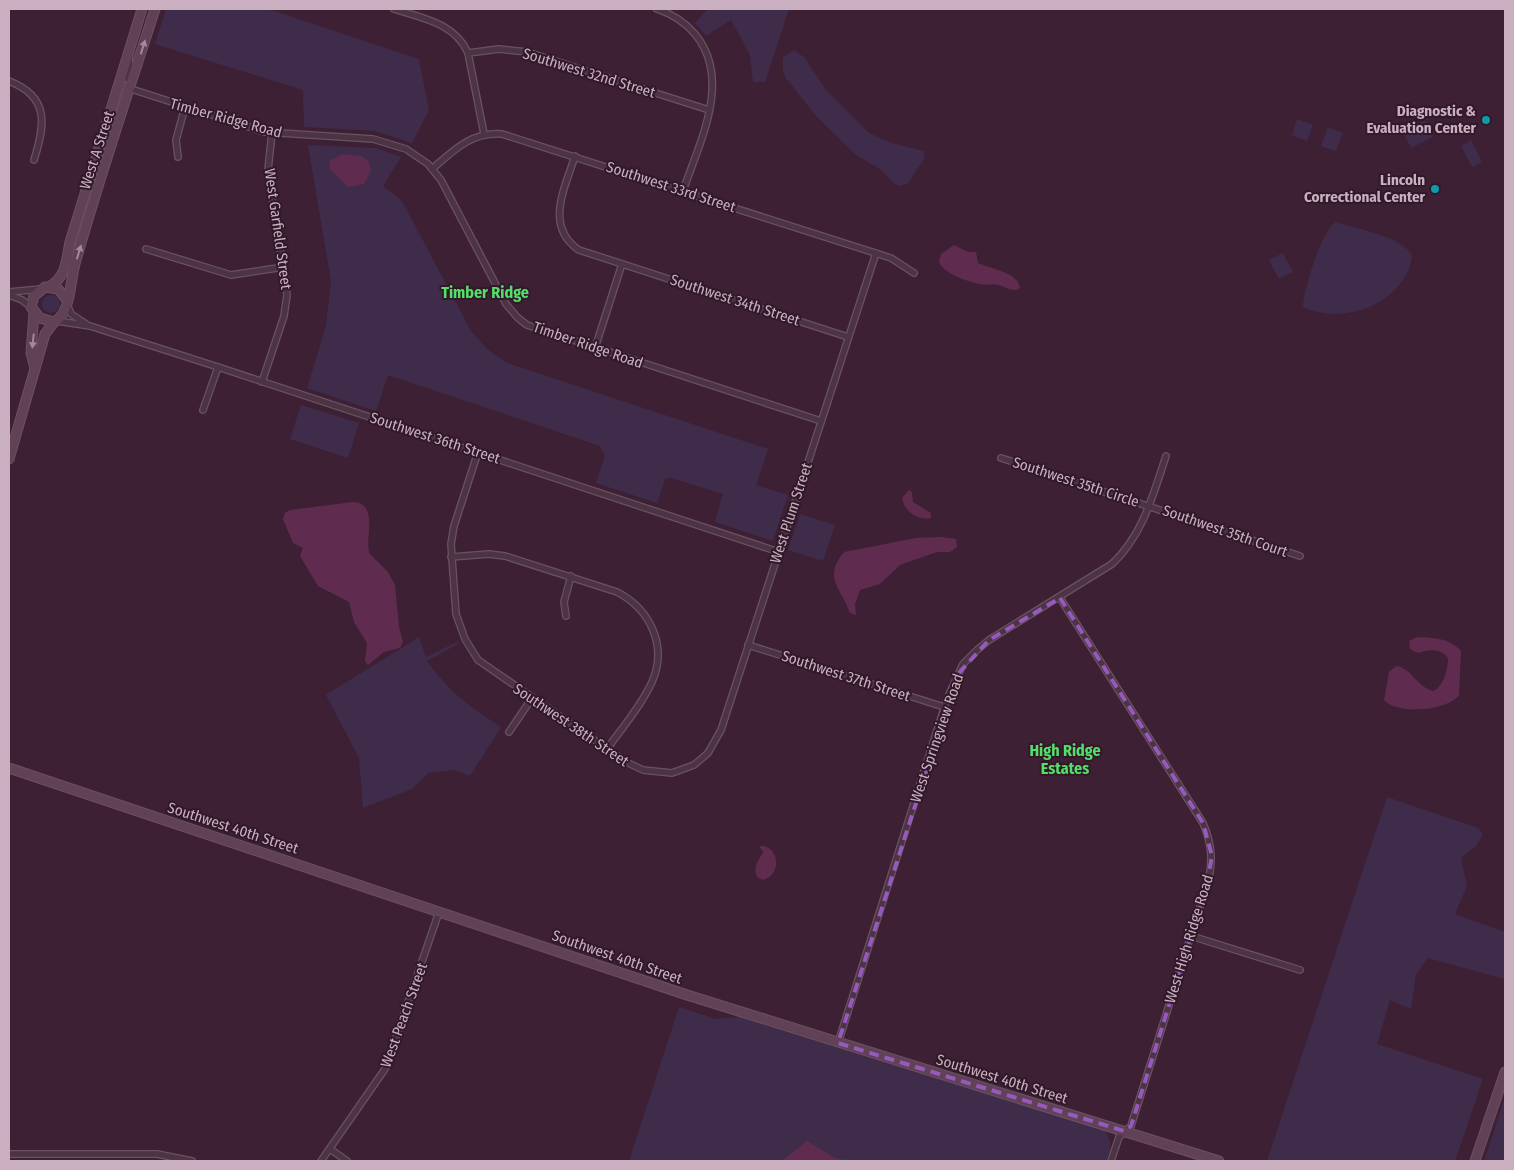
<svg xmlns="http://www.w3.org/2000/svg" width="1514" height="1170" font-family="'Fira Sans Condensed',sans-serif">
	<rect width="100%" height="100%" fill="#3d2034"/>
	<g fill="#3f2c4b">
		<polygon points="166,9 268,9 419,59 429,110 412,143 375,131 304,127 303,90 155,44"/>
		<polygon points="708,9 789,9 765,82 753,82 750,55 731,20 706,36 695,23"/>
		<polygon points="794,50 804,57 826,90 869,133 891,143 924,151 924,159 908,183 901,186 895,184 880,169 856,155 816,116 786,78 783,70 783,58"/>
		<polygon points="1297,119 1313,125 1307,141 1292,135"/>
		<polygon points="1425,120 1433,137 1411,148 1403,132"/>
		<polygon points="1328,127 1343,133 1336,151 1321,146"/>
		<polygon points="1471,140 1482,162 1472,167 1461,146"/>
		<polygon points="308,145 376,148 401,157 383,186 402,201 471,331 487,349 507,363 768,449 756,485 788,495 773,541 715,522 723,494 671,478 665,479 657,503 596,483 605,455 600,446 388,375 376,411 307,388 326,326 331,281"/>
		<path d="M1336,222C1354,228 1405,237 1412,256C1405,304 1344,326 1303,307C1303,291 1322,230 1336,222Z"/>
		<polygon points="1283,253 1293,272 1279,279 1269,260"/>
		<circle cx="51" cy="304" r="9"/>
		<polygon points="301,405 359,423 348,458 290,439"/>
		<polygon points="800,514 835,525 823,561 788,550"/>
		<path d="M419,637L426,657L457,642L458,644L427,661C450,693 469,706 501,727L470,776L455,770L428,773L412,789L363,808L359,758L326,695Z"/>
		<polygon points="1387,797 1478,828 1483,834 1477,845 1461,858 1467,886 1455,914 1505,932 1505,979 1428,958 1416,974 1411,1009 1390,1000 1377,1044 1483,1079 1455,1161 1267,1161"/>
		<path d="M679,1007L715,1019L739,1017L1103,1130C1113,1139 1112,1149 1106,1161H629Z"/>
		<polygon points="1505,1097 1505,1161 1484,1161"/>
	</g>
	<g fill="#5f2c4f">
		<polygon points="343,154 361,156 369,162 371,170 364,184 348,187 330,169 329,161"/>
		<path d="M954,245L968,252H976L978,263C991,269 1018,272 1020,288C1013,293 1006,287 999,285C992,283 985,286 979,284C967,281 944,274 939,262L941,254Z"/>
		<path d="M909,490L912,492L913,502L931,513V518C917,521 904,511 902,498Z"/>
		<path d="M353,502C379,504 365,536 369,553L388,572L395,585L399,627L403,642L400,648L384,652L368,665L365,661L367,643L354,622L349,602L318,586L300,556L303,548L293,543L283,519L285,513L290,510Z"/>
		<path d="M941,537L956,539L957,547L950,552H937L900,565L880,584L860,590L855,604L856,615L850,613C842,589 822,578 844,552L916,538Z"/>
		<path d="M1417,637C1434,638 1450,638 1461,651L1459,695C1448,711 1396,715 1384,700L1389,672L1396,666C1412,668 1417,688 1434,691C1444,685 1448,669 1448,658C1439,647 1429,650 1418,653L1410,649L1409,641Z"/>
		<path d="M759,846C779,844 783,875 763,880L757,877C753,866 758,862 763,852Z"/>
		<polygon points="807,1141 837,1159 870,1161 782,1161"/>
	</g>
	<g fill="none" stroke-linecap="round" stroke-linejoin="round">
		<defs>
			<g id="street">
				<path d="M394,9C422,18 455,23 468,53L499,49L527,52L709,110"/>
				<path d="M657,9C672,14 685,22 695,34C733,80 699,143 683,191"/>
				<polyline points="468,53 484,134"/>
				<polyline points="128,79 130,70 129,56"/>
				<path d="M9,81C50,97 45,125 34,160"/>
				<polyline points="128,88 265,132 373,139 406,149 428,164 441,180 506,304 518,318 527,325 821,421"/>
				<path d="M575,156C565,188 544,226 579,250L848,337"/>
				<polyline points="178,157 176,140 185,107"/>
				<path d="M432,169C454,150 471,132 502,134L891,258L914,273"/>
				<polyline points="146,249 231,275 284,267"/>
				<polyline points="9,292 41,289"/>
				<polyline points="9,295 22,300 31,307"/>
				<polyline points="67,304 71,314 86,324"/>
				<polyline points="57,321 90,326 218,367 779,552"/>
				<polyline points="595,348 622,264"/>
				<polyline points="262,382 284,316 287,295 268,170 272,133"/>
				<polyline points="203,410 218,367"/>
				<polyline points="478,452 454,526 451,544 456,614 465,639 478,660 626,762 643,770 672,773 694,765 708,753 721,730 876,253"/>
				<polyline points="1001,458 1300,556"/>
				<path d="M451,557L489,554L505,556L617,592C650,609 668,646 652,682C641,706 622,728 607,749"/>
				<path d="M1060,598L1203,823C1211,842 1213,858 1209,878L1131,1126L1119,1137L1111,1161"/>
				<polyline points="566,616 564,602 571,576"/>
				<polyline points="748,645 944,707"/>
				<polyline points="509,732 532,698"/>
				<polyline points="1191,936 1300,970"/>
				<path d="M838,1043L947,699L963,664L977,650L989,640L1112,564C1143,535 1153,495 1166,456"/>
				<polyline points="330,1149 347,1161"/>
				<polyline points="9,1154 157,1154 192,1161"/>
				<polyline points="321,1161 385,1069 439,912"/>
			</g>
			<g id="secondary">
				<path d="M49,287C67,276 66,261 70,242L142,9"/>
				<path d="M67,300L58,289L45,287L34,296L31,307L40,318L54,322C71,314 70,281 75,264C99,178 128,93 155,9"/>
				<polyline points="34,313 31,353 35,368"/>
				<polyline points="9,459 45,334 54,322"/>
				<polyline points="9,768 684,994 1219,1161"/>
				<polyline points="1475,1161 1505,1072"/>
			</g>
		</defs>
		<use href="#street" stroke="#6a5263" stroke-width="8"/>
		<use href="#secondary" stroke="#6a5263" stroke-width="11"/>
		<use href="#street" stroke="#4d3445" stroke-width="5.5"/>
		<use href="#secondary" stroke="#604155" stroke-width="9"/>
	</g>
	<defs><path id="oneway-solid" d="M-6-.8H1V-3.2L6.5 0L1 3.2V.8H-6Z" transform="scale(1.25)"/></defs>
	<g fill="#a4889b">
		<use href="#oneway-solid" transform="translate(143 47) rotate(-73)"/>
		<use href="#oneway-solid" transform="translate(79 252) rotate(-73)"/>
		<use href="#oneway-solid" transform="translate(33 341) rotate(96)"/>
	</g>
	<path fill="none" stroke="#965abf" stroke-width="4" stroke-dasharray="10 6" stroke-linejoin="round" d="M1060,598L1203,823L1212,856L1206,888L1131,1126L1124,1131L838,1043L958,674L989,640Z"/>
	<g fill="#0f9aa8" stroke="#31192a" stroke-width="2">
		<circle cx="1486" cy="120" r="5"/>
		<circle cx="1435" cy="189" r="5"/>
	</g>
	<g text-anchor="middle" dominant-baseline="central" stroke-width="4" stroke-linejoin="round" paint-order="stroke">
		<g font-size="15" fill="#c9afc0" stroke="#31192a">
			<text transform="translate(589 73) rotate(17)">Southwest 32nd Street</text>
			<text transform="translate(226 118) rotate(15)">Timber Ridge Road</text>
			<text transform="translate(97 150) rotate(-72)">West A Street</text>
			<text transform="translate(671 187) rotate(18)">Southwest 33rd Street</text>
			<text transform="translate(278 229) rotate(82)">West Garfield Street</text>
			<text transform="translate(735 300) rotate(18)">Southwest 34th Street</text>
			<text transform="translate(588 345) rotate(19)">Timber Ridge Road</text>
			<text transform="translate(435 438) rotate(18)">Southwest 36th Street</text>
			<text transform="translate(1076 482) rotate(18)">Southwest 35th Circle</text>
			<text transform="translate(791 513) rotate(-72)">West Plum Street</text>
			<text transform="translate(1225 531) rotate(19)">Southwest 35th Court</text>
			<text transform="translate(846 676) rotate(18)">Southwest 37th Street</text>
			<text transform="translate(571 725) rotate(34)">Southwest 38th Street</text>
			<text transform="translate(937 738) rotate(-71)">West Springview Road</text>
			<text transform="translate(233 828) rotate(18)">Southwest 40th Street</text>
			<text transform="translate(1189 939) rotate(-73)">West High Ridge Road</text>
			<text transform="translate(617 957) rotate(19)">Southwest 40th Street</text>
			<text transform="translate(404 1015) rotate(-70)">West Peach Street</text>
			<text transform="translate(1002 1079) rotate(17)">Southwest 40th Street</text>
		</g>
		<g font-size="15" font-weight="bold" fill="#c9afc0" stroke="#31192a" text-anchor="end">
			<text x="1476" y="111">Diagnostic &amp;<tspan x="1476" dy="17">Evaluation Center</tspan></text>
			<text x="1425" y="180">Lincoln<tspan x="1425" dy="17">Correctional Center</tspan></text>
		</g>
		<g font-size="16" font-weight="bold" fill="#54de6a" stroke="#31192a">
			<text x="485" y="292">Timber Ridge</text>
			<text x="1065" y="750">High Ridge<tspan x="1065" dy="18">Estates</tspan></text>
		</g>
	</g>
	<rect width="1514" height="1170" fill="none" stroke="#c9afc0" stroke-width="20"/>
</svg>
